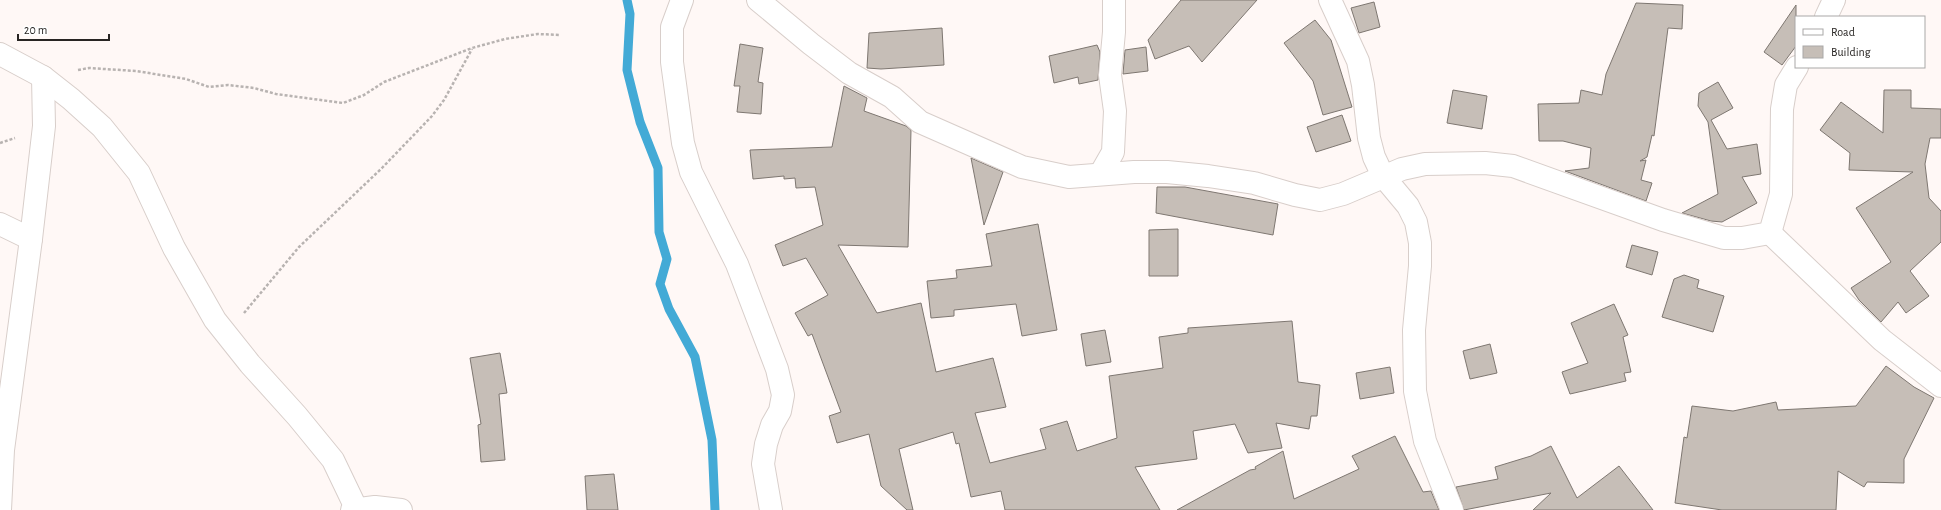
<svg xmlns="http://www.w3.org/2000/svg" width="1941" height="510" font-family="'Alegreya Sans',sans-serif">
	<rect width="100%" height="100%" fill="#fff8f6"/>
	<g fill="none" stroke-linecap="round" stroke-linejoin="round">
		<polyline stroke="#43aad6" stroke-width="9" points="627,0 630,14 627,70 640,122 658,168 659,232 667,259 660,284 669,309 695,357 712,440 715,510"/>
	</g>
	<g fill="#c6beb7" stroke="#7e7771">
		<polygon points="1181,0 1257,0 1202,62 1189,46 1155,59 1148,40"/>
		<polygon points="1374,2 1380,27 1359,33 1351,8"/>
		<polygon points="1636,3 1683,5 1682,29 1668,28 1654,136 1652,135 1647,157 1640,161 1646,160 1641,180 1652,183 1646,201 1565,171 1589,168 1591,148 1563,141 1539,141 1538,104 1579,103 1581,90 1602,95 1606,74"/>
		<polygon points="1796,5 1796,46 1782,65 1764,52"/>
		<polygon points="1315,20 1331,40 1352,107 1323,115 1313,81 1284,43"/>
		<polygon points="942,28 944,65 881,69 867,68 869,33"/>
		<polygon points="740,44 763,48 758,82 763,83 761,114 737,112 740,86 734,86"/>
		<polygon points="1097,45 1100,52 1098,80 1079,84 1078,77 1054,83 1049,56"/>
		<polygon points="1146,47 1148,71 1123,74 1125,50"/>
		<polygon points="1718,82 1733,108 1711,120 1727,149 1757,144 1761,174 1742,177 1757,203 1722,222 1711,221 1682,213 1718,194 1708,122 1698,106 1699,93"/>
		<polygon points="844,86 867,98 864,111 906,126 911,130 908,247 838,245 877,313 921,303 936,372 993,358 1006,407 975,413 990,463 1046,449 1040,429 1067,421 1077,451 1117,438 1109,376 1163,368 1159,337 1188,333 1188,328 1292,321 1298,382 1320,385 1317,416 1311,416 1309,429 1276,423 1282,448 1248,453 1235,424 1193,431 1197,459 1135,467 1160,510 1005,510 1001,491 971,497 959,443 956,444 953,432 899,449 913,510 907,510 881,486 869,434 837,443 829,416 841,412 812,334 808,336 795,313 828,295 806,258 783,266 775,245 823,225 815,187 796,188 795,178 784,179 784,176 753,179 750,150 832,147"/>
		<polygon points="1453,90 1487,96 1482,129 1447,123"/>
		<polygon points="1884,90 1911,90 1911,108 1941,109 1941,138 1930,138 1925,164 1929,198 1941,211 1941,242 1910,271 1929,296 1906,313 1898,302 1881,322 1859,300 1851,288 1891,262 1856,208 1913,172 1849,170 1850,153 1820,130 1841,102 1883,133"/>
		<polygon points="1342,115 1351,141 1316,152 1307,127"/>
		<polygon points="971,158 1003,172 984,225"/>
		<polygon points="1157,187 1185,187 1278,204 1273,235 1156,213"/>
		<polygon points="1038,224 1057,330 1022,336 1016,304 954,310 954,316 931,318 927,281 957,278 956,270 992,266 986,234"/>
		<polygon points="1178,229 1178,276 1149,276 1149,230"/>
		<polygon points="1632,245 1658,252 1652,275 1626,267"/>
		<polygon points="1684,275 1699,280 1697,288 1724,296 1713,332 1662,317 1674,279"/>
		<polygon points="1614,304 1628,335 1623,337 1631,372 1624,373 1626,381 1570,394 1562,372 1588,363 1571,323"/>
		<polygon points="1105,330 1111,362 1086,366 1081,334"/>
		<polygon points="1490,344 1497,373 1470,379 1463,351"/>
		<polygon points="500,353 507,393 499,394 505,460 481,462 478,425 481,424 470,358"/>
		<polygon points="1886,366 1914,387 1934,398 1904,459 1904,483 1867,482 1864,487 1838,471 1836,510 1722,510 1675,503 1684,437 1687,438 1692,406 1733,411 1776,402 1778,410 1856,406"/>
		<polygon points="1390,367 1394,393 1360,399 1356,373"/>
		<polygon points="1395,436 1423,492 1431,491 1439,510 1177,510 1250,470 1256,469 1255,467 1283,451 1294,499 1359,469 1352,456"/>
		<polygon points="1551,446 1577,498 1619,466 1653,510 1533,510 1551,493 1464,510 1456,487 1498,479 1495,467 1531,456"/>
		<polygon points="614,474 618,510 587,510 585,476"/>
	</g>
	<g fill="none" stroke-linecap="round" stroke-linejoin="round">
		<defs>
			<g id="minor">
				<polyline points="682,0 672,27 672,62 683,143 691,172 737,264 777,369 783,395 780,411 772,425 766,444 763,464 771,510"/>
				<polyline points="758,0 811,44 849,73 892,97 920,122 1022,167 1069,177 1134,172 1167,172 1208,176 1254,183 1295,195 1320,200 1343,194 1402,169 1425,164 1485,163 1513,166 1663,220 1724,238 1742,238 1770,233 1781,194 1782,109 1786,85 1797,67"/>
				<polyline points="1330,0 1358,61 1363,85 1369,138 1374,157 1383,176 1408,206 1416,222 1420,243 1420,266 1414,330 1415,391 1425,441 1452,510"/>
				<polyline points="1826,17 1834,0"/>
				<polyline points="0,54 43,77 71,99 102,127 139,173 174,248 215,320 250,364 297,416 333,460 356,508"/>
				<polyline points="1101,173 1113,152 1115,111 1110,75 1114,32 1114,0"/>
				<polyline points="0,224 31,239"/>
				<polyline points="1770,233 1882,340 1941,386"/>
				<polyline points="0,510 3,450 31,239 44,126 43,77"/>
				<polyline points="352,510 375,507 401,510"/>
			</g>
		</defs>
		<use href="#minor" stroke="#d8ceca" stroke-width="24"/>
		<g stroke="#b8b3b1" stroke-width="2.5" stroke-dasharray="3 2" stroke-linecap="butt">
			<polyline points="78,70 89,68 136,71 186,79 209,87 228,85 254,88 276,94 343,103 364,95 384,82 472,48 505,39 538,34 559,35"/>
			<polyline points="0,143 15,138"/>
			<polyline points="244,313 299,247 382,168 432,116 444,100 472,49"/>
		</g>
		<use href="#minor" stroke="#fff" stroke-width="22"/>
	</g>
	<rect x="1795" y="16" width="130" height="52" fill="#ffffff" stroke="#a9a8a7"/>
	<rect x="1803" y="29" width="20" height="6" fill="#ffffff" stroke="#a9a8a7"/>
	<text x="1831" y="36" font-size="12" fill="#282523">Road</text>
	<rect x="1803" y="46" width="20" height="12" fill="#c6beb7" stroke="#a9a8a7"/>
	<text x="1831" y="56" font-size="12" fill="#282523">Building</text>
	<path d="M18 34v6h91v-6" fill="none" stroke="#282523" stroke-width="2"/>
	<text x="24" y="34" font-size="12" fill="#282523" stroke="#ffffff" stroke-width="3" paint-order="stroke">20 m</text>
</svg>
